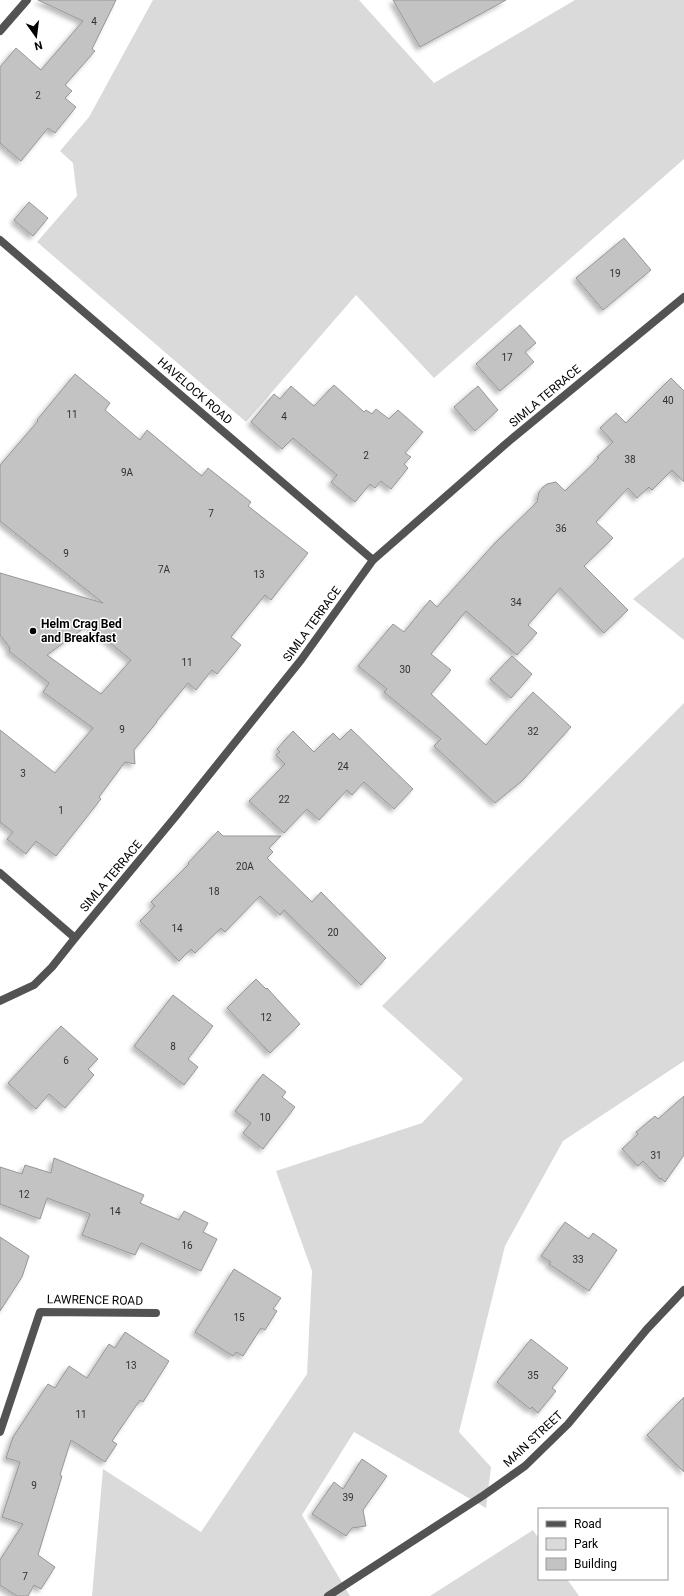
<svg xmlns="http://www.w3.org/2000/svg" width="684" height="1596" font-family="Roboto,sans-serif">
	<defs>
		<filter id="shadow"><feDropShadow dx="-3.5" dy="3.5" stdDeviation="2" flood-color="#0004"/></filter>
	</defs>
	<rect width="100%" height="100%" fill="#fff"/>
	<g fill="#dadada">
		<polygon points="153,0 359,0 434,83 575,0 684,0 684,159 434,378 356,295 246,422 37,242 77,196 73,163 60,151 89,117"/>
		<polygon points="684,557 684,640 633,599"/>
		<polygon points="684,703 684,1061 563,1141 505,1246 459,1432 491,1467 486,1508 354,1432 302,1515 350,1596 92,1596 103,1469 201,1532 307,1374 312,1271 276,1171 422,1123 463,1079 382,1006"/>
		<polygon points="533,1530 539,1539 539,1579 567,1579 579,1596 430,1596"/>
	</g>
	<g fill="#c3c3c3" stroke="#979797" fill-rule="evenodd" filter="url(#shadow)">
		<polygon points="38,0 116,0 92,49 95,51 65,85 72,91 65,98 76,107 55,133 48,128 21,161 0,143 0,67 16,48 41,70 83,21"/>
		<polygon points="393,0 506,0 420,47"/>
		<polygon points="29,202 48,218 33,236 14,220"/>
		<polygon points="624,238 651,270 603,310 576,278"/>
		<polygon points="520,325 536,343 525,352 534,362 500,391 476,364"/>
		<path d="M75,374L110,403L105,410L140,440L147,430L202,476L208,468L251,502L248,506L308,553L271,600L265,595L231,637L241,645L217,674L212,670L196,690L188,683L156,722H157L134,750L135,764L125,762L99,797L101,799L56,856L36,841L26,854L7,839L13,832L0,822V730L55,773L93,728L43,692L49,683L9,651L10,648L0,635V573L103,603L0,521V465L38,421L37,420ZM88,625L131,660L101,694L47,655Z"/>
		<polygon points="671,378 684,391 684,482 672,470 652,490 649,487 637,498 628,488 596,522 613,538 584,566 628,610 604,633 560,588 528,625 537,633 517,655 466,611 431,654 451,670 431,694 486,745 533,692 571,727 522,781 495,803 434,746 441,739 384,692 387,689 358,666 393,624 404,632 430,600 437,607 495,543 537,502 539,492 543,487 547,484 556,482 565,491 599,458 597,457 613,442 600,428 616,413 626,423"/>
		<polygon points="334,385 364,412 366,410 372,414 376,409 389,419 398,410 423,432 405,453 411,457 404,464 408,468 391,489 381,481 375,488 370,484 355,502 331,482 337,475 293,438 282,449 251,422 274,394 280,399 291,386 314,406"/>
		<polygon points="478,386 498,410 475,431 454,407"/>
		<polygon points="512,656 532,674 511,698 490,679"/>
		<polygon points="351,729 413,789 394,809 364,782 352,795 347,790 319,820 307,809 284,833 249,801 285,764 276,755 280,752 277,749 293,731 314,752 333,733 340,740"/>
		<polygon points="218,831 223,836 281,836 269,848 273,852 267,858 312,902 321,892 386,958 361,985 284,910 280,915 260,896 225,932 221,928 195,953 191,949 179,961 140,921 155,906 151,902 189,864 188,863"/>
		<polygon points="256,979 266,989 267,988 300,1024 270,1053 227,1008"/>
		<polygon points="173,995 213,1026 188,1059 198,1067 184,1085 134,1046"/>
		<polygon points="61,1026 98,1059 88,1069 94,1075 65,1108 49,1094 36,1109 8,1083"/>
		<polygon points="263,1074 286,1092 282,1097 295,1107 263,1149 243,1133 251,1123 235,1111"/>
		<polygon points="684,1096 684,1155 665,1182 661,1178 660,1179 643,1161 638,1166 622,1149 638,1134 636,1132 655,1116 658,1119"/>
		<polygon points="54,1158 144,1195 140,1203 179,1220 184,1211 208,1223 203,1232 217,1239 201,1271 141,1243 135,1255 82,1235 90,1214 47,1198 40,1219 0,1204 0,1167 22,1174 25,1165 51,1173"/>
		<polygon points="565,1222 589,1239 593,1233 617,1250 589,1291 549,1264 551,1262 541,1256"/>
		<polygon points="0,1237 29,1256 22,1277 0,1311"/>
		<polygon points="234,1269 281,1298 273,1309 277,1311 265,1330 261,1328 243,1356 236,1352 233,1356 195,1332"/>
		<polygon points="125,1332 169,1361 143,1402 140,1400 112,1441 117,1444 105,1462 71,1440 60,1475 62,1476 38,1555 55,1567 41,1589 34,1585 28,1596 17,1596 0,1585 0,1560 23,1524 2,1517 20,1462 6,1458 13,1437 48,1384 55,1388 69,1366 87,1378 109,1344 115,1348"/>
		<polygon points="531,1339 568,1368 552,1388 556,1391 538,1413 532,1407 530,1409 497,1382"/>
		<polygon points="684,1397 684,1472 647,1435"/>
		<polygon points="362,1459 387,1476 363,1510 366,1526 352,1528 346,1536 312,1514 334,1482 343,1489"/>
	</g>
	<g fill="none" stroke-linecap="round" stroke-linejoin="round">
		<g stroke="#535353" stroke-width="8">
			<polyline points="0,31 27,0"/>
			<polyline points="0,240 373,560"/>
			<polyline points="0,873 75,938"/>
			<polyline points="0,1001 34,985 52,967 75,938 176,816 301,660 373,560 508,442 684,297"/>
			<polyline points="0,1432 40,1312 156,1313"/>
			<polyline points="328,1596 484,1495 525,1466 568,1424 647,1329 684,1290"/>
		</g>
	</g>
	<circle fill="#000" stroke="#fff" stroke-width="1.5" cx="33" cy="631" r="4"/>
	<g text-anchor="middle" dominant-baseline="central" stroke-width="3" stroke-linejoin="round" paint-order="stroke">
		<g font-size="10" fill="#313131">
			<text x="94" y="21">4</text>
			<text x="38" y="95">2</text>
			<text x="615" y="273">19</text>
			<text x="507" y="357">17</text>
			<text x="668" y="400">40</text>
			<text x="72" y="414">11</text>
			<text x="284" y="416">4</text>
			<text x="366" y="455">2</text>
			<text x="630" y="459">38</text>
			<text x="127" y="472">9A</text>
			<text x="211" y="513">7</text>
			<text x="561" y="528">36</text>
			<text x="66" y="553">9</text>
			<text x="164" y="569">7A</text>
			<text x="259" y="574">13</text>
			<text x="516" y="602">34</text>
			<text x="187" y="662">11</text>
			<text x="405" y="669">30</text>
			<text x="122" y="729">9</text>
			<text x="533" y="731">32</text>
			<text x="343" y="766">24</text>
			<text x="23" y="773">3</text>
			<text x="284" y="799">22</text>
			<text x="61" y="810">1</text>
			<text x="245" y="866">20A</text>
			<text x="214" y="891">18</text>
			<text x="177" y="928">14</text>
			<text x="333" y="932">20</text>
			<text x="266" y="1017">12</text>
			<text x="173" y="1046">8</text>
			<text x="66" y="1060">6</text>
			<text x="265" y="1117">10</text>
			<text x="656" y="1155">31</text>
			<text x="24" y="1194">12</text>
			<text x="115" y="1211">14</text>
			<text x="187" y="1245">16</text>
			<text x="578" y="1259">33</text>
			<text x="239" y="1317">15</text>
			<text x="131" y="1365">13</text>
			<text x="533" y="1375">35</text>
			<text x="81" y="1414">11</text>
			<text x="34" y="1485">9</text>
			<text x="348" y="1497">39</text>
			<text x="25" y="1576">7</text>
		</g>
		<g font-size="12" fill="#000" stroke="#fff">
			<text transform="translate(195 391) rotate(41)">HAVELOCK ROAD</text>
			<text transform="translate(545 396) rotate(-40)">SIMLA TERRACE</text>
			<text transform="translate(312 624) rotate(-54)">SIMLA TERRACE</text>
			<text transform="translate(111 876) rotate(-50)">SIMLA TERRACE</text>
			<text transform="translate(95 1300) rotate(1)">LAWRENCE ROAD</text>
			<text transform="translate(533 1439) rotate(-43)">MAIN STREET</text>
		</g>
		<g font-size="12" font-weight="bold" fill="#000" stroke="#fff" text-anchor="start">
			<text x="41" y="624">Helm Crag Bed<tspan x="41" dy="14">and Breakfast</tspan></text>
		</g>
	</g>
	<rect x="538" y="1508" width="130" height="72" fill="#ffffff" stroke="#999999"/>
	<rect x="546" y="1521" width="20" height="6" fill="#535353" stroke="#999999"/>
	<text x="574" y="1528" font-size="12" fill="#000000">Road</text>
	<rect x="546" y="1538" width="20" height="12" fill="#dadada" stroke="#999999"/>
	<text x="574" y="1548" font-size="12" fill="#000000">Park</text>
	<rect x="546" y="1558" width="20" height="12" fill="#c3c3c3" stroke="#999999"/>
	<text x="574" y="1568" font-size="12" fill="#000000">Building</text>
	<g transform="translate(36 36) rotate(166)" stroke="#ffffff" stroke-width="3" paint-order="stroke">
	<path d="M0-3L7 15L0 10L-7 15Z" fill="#000000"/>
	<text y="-6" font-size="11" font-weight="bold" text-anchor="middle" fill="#000000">N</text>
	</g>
</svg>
